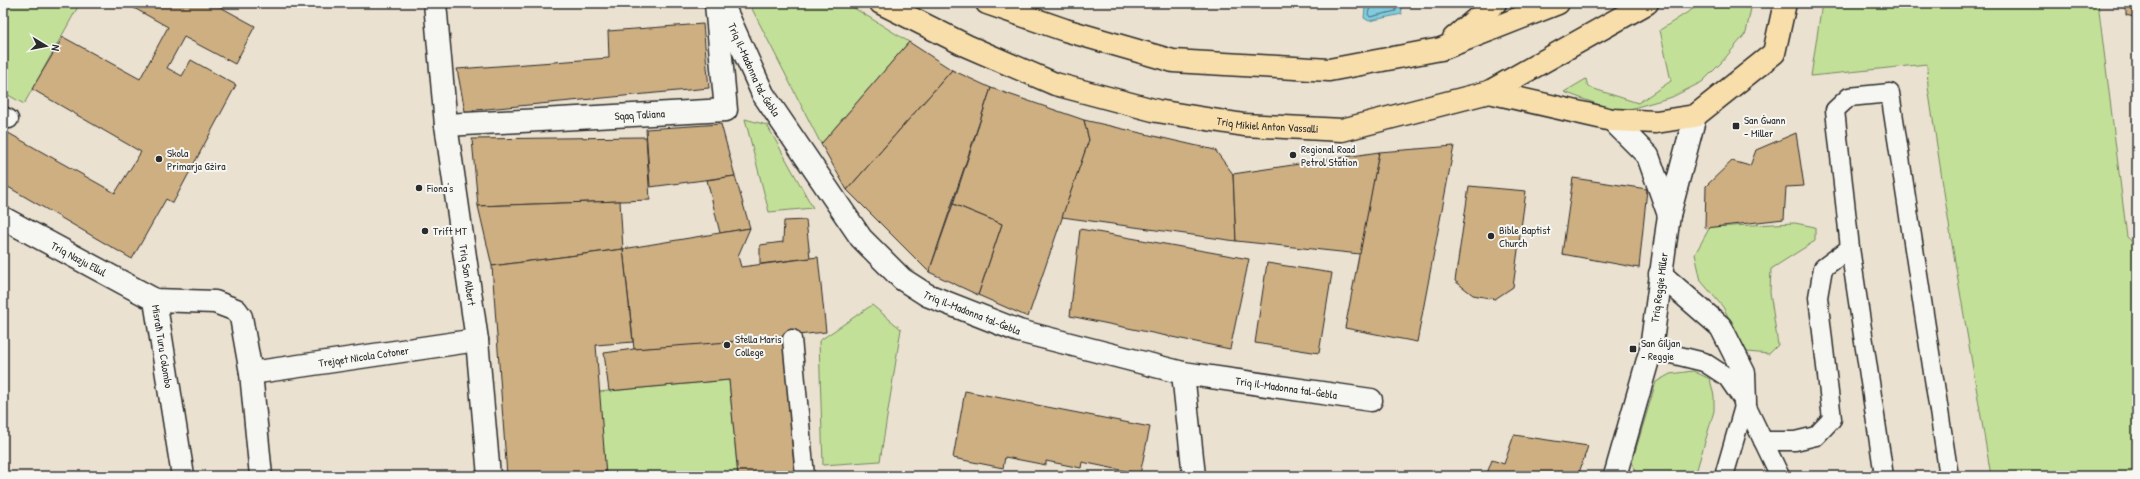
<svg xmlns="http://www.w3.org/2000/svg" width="2140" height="479" font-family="'Patrick Hand',sans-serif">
	<rect width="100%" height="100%" fill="#eae1d0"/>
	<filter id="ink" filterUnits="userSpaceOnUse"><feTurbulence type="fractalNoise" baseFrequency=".025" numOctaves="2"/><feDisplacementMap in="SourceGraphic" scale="8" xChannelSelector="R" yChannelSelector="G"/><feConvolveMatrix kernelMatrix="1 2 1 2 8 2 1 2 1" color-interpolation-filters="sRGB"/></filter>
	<g filter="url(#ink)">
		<g fill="#c2e098" stroke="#768662">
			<polygon points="3,3 80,3 24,104 3,92"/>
			<polygon points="749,3 846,3 909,42 821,144"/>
			<polygon points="1702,3 1752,3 1746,33 1721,63 1702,82 1672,97 1619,112 1564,92 1586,79 1588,87 1638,103 1671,81 1660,30"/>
			<polygon points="1822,3 2098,3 2127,237 2137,246 2137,476 1991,476 1952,244 1928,87 1927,64 1811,76"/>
			<polygon points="745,119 767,125 813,208 769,212"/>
			<polygon points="1795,223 1815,227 1815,241 1771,269 1770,292 1778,345 1769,354 1747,352 1723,307 1701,281 1695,254 1710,227"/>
			<polygon points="872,305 901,329 880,461 823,465 819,341"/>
			<polygon points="1693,371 1710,379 1714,396 1714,411 1695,476 1636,476 1632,462 1656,382 1670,374"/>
			<polygon points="729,380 738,476 606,476 598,392"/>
		</g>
		<polygon fill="#7fccde" stroke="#5d8c96" points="1368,3 1400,3 1402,14 1369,21 1364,18 1365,7"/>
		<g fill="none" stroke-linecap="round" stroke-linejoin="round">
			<polyline stroke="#4d6b73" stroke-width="1" points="1371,3 1368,14 1370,17 1396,11 1396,3"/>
		</g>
		<g fill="#ceaf82" stroke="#2b2b2b">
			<polygon points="125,3 213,3 255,26 235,64 184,37 167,68 182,76 191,60 236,85 173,203 166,199 132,259 3,184 3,130 115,193 141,152 32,89 63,37 140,79 168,27"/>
			<polygon points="2126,3 2137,3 2137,18 2126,15"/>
			<polygon points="703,24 709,88 465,111 457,69 609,58 608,31"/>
			<polygon points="909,42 952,70 847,190 821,144"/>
			<polygon points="952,70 991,88 929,272 847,190"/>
			<polygon points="991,88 1084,120 1089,140 1028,317 978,295 1002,224 953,204"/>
			<polygon points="1084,120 1215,150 1233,174 1236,241 1062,217 1089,140"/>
			<polygon points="721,124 735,176 650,187 646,129"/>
			<polygon points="1796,133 1804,186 1786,187 1784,219 1705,228 1706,186 1732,161 1750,166 1756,150"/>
			<polygon points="646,137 650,200 478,206 472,139"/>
			<polygon points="1454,146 1417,342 1345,328 1379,152"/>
			<polygon points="1379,152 1360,254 1236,241 1233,174"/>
			<polygon points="735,176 750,228 720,233 707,180"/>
			<polygon points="1573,178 1647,189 1639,268 1562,254"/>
			<polygon points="1469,186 1526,191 1513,287 1495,299 1473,295 1455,281"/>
			<polygon points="620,201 623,249 492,266 478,206"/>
			<polygon points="953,204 1002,224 978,295 929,272"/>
			<polygon points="806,220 810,258 760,264 760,245 783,242 784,221"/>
			<polygon points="750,228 738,256 741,267 818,257 826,332 702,345 634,349 623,249"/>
			<polygon points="1080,229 1249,259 1230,349 1070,316"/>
			<polygon points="623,249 633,342 596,345 606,476 507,476 492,266"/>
			<polygon points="1267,263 1332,273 1319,353 1255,343"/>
			<polygon points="783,338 795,476 738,476 729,380 609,391 604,353 634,349"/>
			<polygon points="965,391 1150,427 1140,474 1082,462 1081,468 1046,461 1046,465 1005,457 1003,468 953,458"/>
			<polygon points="1514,435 1588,446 1578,476 1486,476 1492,460 1504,464"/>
		</g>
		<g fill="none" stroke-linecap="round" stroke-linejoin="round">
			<defs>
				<g id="service">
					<polyline points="3,116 9,119"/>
					<polyline points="792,339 805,476"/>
					<polyline points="1651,349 1704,362 1727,377 1745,403 1780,476"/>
					<polyline points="1763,441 1795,441 1816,436 1832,419 1818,297 1823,268 1850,248"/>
					<polyline points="1724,476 1745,403"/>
					<polyline points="1884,476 1850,248 1835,110 1849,97 1890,93 1949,476"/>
				</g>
				<g id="minor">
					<path id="s1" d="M435,3L446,125L477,340L489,476"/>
					<path id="s2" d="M722,3L763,94L861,238L902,279L927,295L1019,331L1183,373L1371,400"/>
					<polyline points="1612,120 1648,156 1669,215"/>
					<path id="s3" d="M446,125L726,110L716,4"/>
					<path id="s4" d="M3,218L155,300L215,302L236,310L241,317L251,373L261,476"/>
					<polyline points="1660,274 1721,327 1744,373 1745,403"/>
					<path id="s5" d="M155,300L183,476"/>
					<path id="s6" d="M251,373L477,340"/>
					<polyline points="1183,373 1194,476"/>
					<path id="s7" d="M1615,476L1651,349L1669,215L1695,116"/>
				</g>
				<g id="trunk">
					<path id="s8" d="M881,3L967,46L1055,84L1157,111L1244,125L1342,130L1489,92L1647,3"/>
					<polyline points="987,3 1065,30 1173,61 1329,70 1441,49 1558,3"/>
					<polyline points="1454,38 1495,3"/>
					<polyline points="1489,92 1612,120 1656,122 1695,116 1774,53 1785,3"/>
				</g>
			</defs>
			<use href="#service" stroke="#2b2b2b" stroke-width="21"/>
			<use href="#minor" stroke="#2b2b2b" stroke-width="25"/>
			<use href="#trunk" stroke="#2b2b2b" stroke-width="25"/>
			<use href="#service" stroke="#f6f6f2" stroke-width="18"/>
			<use href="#minor" stroke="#f6f6f2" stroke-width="22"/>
			<use href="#trunk" stroke="#f8deab" stroke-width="22"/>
		</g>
	</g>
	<g fill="#2b2b2b" stroke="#f6f6f2" stroke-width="1.5">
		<rect x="1732" y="122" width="8" height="8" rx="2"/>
		<circle cx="1293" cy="155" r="4"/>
		<circle cx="159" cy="159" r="4"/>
		<circle cx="419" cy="188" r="4"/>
		<circle cx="425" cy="231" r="4"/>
		<circle cx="1491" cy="236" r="4"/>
		<circle cx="727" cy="345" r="4"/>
		<rect x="1629" y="345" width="8" height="8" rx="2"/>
	</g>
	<g text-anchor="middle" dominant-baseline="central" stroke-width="4" stroke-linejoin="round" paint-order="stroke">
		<g font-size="11" fill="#2b2b2b" stroke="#f6f6f2">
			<text stroke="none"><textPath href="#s2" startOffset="74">Triq il-Madonna tal-Ġebla</textPath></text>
			<text stroke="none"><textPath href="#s3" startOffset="194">Sqaq Taliana</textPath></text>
			<text stroke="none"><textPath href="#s8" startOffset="409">Triq Mikiel Anton Vassalli</textPath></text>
			<text stroke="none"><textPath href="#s4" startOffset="86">Triq Nazju Ellul</textPath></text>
			<text stroke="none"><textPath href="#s1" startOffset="274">Triq San Albert</textPath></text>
			<text stroke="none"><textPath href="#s7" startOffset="194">Triq Reggie Miller</textPath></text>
			<text stroke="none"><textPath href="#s2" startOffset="410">Triq il-Madonna tal-Ġebla</textPath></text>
			<text stroke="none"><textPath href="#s5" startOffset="47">Misraħ Turu Colombo</textPath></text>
			<text stroke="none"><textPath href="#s6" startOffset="114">Trejqet Nicola Cotoner</textPath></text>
			<text stroke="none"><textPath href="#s2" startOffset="734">Triq il-Madonna tal-Ġebla</textPath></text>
		</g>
		<g font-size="11" fill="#2b2b2b" stroke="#f6f6f2" text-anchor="start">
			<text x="1744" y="120">San Ġwann<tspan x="1744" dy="13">- Miller</tspan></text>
			<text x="1301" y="149">Regional Road<tspan x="1301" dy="13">Petrol Station</tspan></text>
			<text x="167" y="153">Skola<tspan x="167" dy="13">Primarja Gżira</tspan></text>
			<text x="427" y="188">Fiona's</text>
			<text x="1499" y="230">Bible Baptist<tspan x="1499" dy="13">Church</tspan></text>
			<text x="433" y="231">Trift MT</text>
			<text x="735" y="339">Stella Maris<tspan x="735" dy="13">College</tspan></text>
			<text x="1641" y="343">San Ġiljan<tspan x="1641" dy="13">- Reggie</tspan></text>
		</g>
	</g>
	<rect width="2140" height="479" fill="none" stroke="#f6f6f2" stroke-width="16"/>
	<rect x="8" y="8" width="2124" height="463" fill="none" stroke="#2b2b2b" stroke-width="1.5" filter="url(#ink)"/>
	<g transform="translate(46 46) rotate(100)" stroke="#f6f6f2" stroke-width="3" paint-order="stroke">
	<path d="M0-3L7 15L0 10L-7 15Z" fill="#2b2b2b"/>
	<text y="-6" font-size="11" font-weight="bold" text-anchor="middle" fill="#2b2b2b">N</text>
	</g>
</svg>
